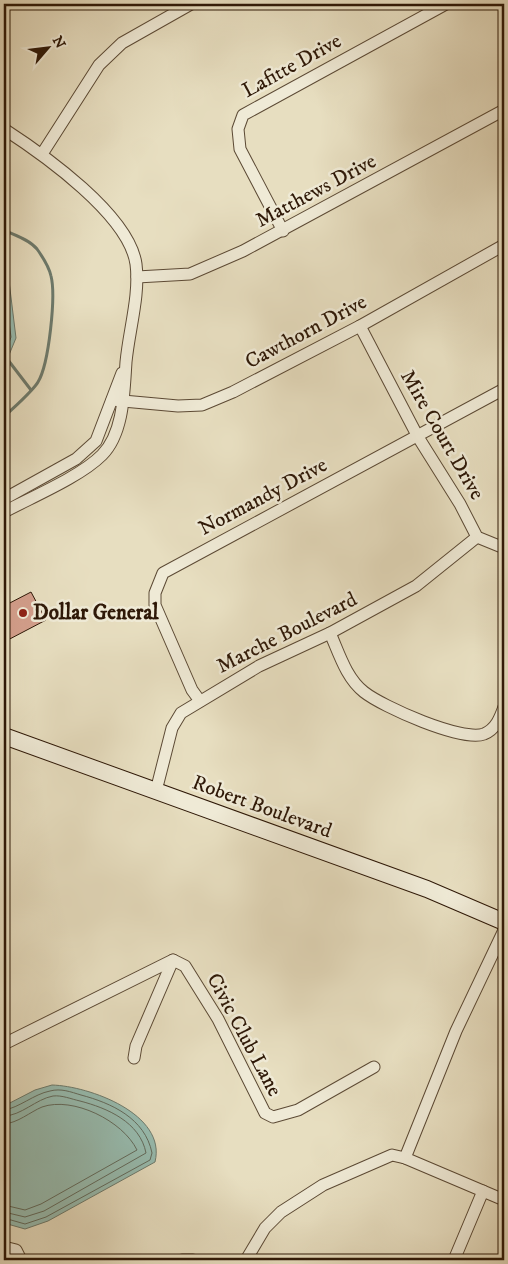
<svg xmlns="http://www.w3.org/2000/svg" width="508" height="1264" font-family="'IM FELL DW Pica',serif">
	<rect width="100%" height="100%" fill="#e7dec0"/>
	<filter id="stains"><feTurbulence type="fractalNoise" baseFrequency=".004" numOctaves="4"/><feColorMatrix values="0 0 0 0 .2 0 0 0 0 .09 0 0 0 0 .02 0 0 0 .5 -.17"/></filter>
	<radialGradient id="worn" r=".72"><stop offset=".6" stop-color="#630" stop-opacity="0"/><stop offset="1" stop-color="#630" stop-opacity=".3"/></radialGradient>
	<g fill="#97bcb0" stroke="#6d7a6c">
		<polygon points="4,276 9,281 16,338 4,367"/>
		<path d="M52,1085C89,1086 167,1114 155,1162L48,1221L25,1229L4,1223V1106L35,1090Z"/>
	</g>
	<g fill="none" stroke-linecap="round" stroke-linejoin="round">
		<g stroke="#626a5c" stroke-width="1">
			<polyline points="4,283 11,337 4,357"/>
			<path d="M4,1110C19,1108 34,1094 50,1091C61,1088 71,1092 81,1095C111,1103 145,1118 152,1153L150,1160L46,1217L25,1224L4,1218"/>
			<path d="M4,1116C21,1116 36,1099 53,1096C62,1095 71,1099 80,1101C107,1108 140,1122 146,1153L44,1211L25,1217L4,1212"/>
			<path d="M4,1124C18,1123 30,1112 42,1107C73,1096 123,1121 137,1150L41,1204L25,1210L4,1205"/>
		</g>
		<g stroke="#6d7a6c" stroke-width="3">
			<path d="M4,230C14,235 29,239 37,249C42,256 49,267 51,276C56,296 49,364 38,382C33,391 12,409 4,417"/>
			<polyline points="8,360 31,390"/>
		</g>
	</g>
	<polygon fill="#d29e8b" stroke="#2e1807" points="31,592 46,620 4,642 4,606"/>
	<g fill="none" stroke-linecap="round" stroke-linejoin="round">
		<defs>
			<g id="street">
				<path d="M4,129C44,155 129,215 136,264C140,295 129,330 126,362C124,391 124,433 102,455C80,477 32,497 4,512"/>
				<polyline points="42,154 99,65 122,43 191,4"/>
				<polyline points="283,231 240,149 238,129 243,115 446,4"/>
				<polyline points="137,277 190,274 243,251 504,110"/>
				<polyline points="360,326 418,437 460,504 477,537 504,548"/>
				<polyline points="112,400 178,406 202,405 233,392 360,326 504,245"/>
				<polyline points="4,499 76,459 96,441 122,373"/>
				<path d="M330,633C339,653 346,678 364,692C383,707 462,742 484,734C496,729 500,718 504,707"/>
				<polyline points="200,701 192,690 155,605 155,593 163,573 504,389"/>
				<polyline points="156,791 172,728 181,713 259,666 330,633 416,586 477,537"/>
				<polyline points="4,1044 173,960 185,966 218,1019 265,1113 273,1117 298,1110 374,1067"/>
				<polyline points="134,1058 136,1046 173,960"/>
				<polyline points="405,1158 456,1031 504,930"/>
				<polyline points="4,1247 16,1250 21,1260"/>
				<polyline points="182,1260 193,1260"/>
				<polyline points="246,1260 265,1228 281,1212 323,1185 392,1155 405,1158 504,1200"/>
				<polyline points="454,1260 483,1191"/>
			</g>
			<polyline id="secondary" points="4,736 427,889 504,922"/>
		</defs>
		<use href="#street" stroke="#5c4a35" stroke-width="13"/>
		<use href="#secondary" stroke="#2e1807" stroke-width="18"/>
		<use href="#street" stroke="#efead6" stroke-width="11"/>
		<use href="#secondary" stroke="#efead6" stroke-width="16"/>
	</g>
	<circle fill="#8f2418" stroke="#efead6" stroke-width="2" cx="23" cy="613" r="5"/>
	<g text-anchor="middle" dominant-baseline="central" stroke-width="5" stroke-linejoin="round" paint-order="stroke">
		<g font-size="21" fill="#2e1807" stroke="#efead6">
			<text transform="translate(292 66) rotate(-29)">Lafitte Drive</text>
			<text transform="translate(316 191) rotate(-28)">Matthews Drive</text>
			<text transform="translate(306 332) rotate(-28)">Cawthorn Drive</text>
			<text transform="translate(442 435) rotate(60)">Mire Court Drive</text>
			<text transform="translate(263 497) rotate(-28)">Normandy Drive</text>
			<text transform="translate(287 633) rotate(-27)">Marche Boulevard</text>
			<text transform="translate(262 807) rotate(20)">Robert Boulevard</text>
			<text transform="translate(244 1035) rotate(62)">Civic Club Lane</text>
		</g>
		<g font-size="21" font-weight="bold" fill="#2e1807" stroke="#efead6" text-anchor="start">
			<text x="33" y="613">Dollar General</text>
		</g>
	</g>
	<rect width="508" height="1264" fill="none" stroke="#e7dec0" stroke-width="20"/>
	<rect x="5" y="5" width="498" height="1254" fill="none" stroke="#2e1807" stroke-width="2.5"/>
	<rect x="10" y="10" width="488" height="1244" fill="none" stroke="#2e1807"/>
	<g transform="translate(48 48) rotate(62)" stroke="#efead6" stroke-width="4" paint-order="stroke">
	<path d="M0-4L9 19L0 12L-9 19Z" fill="#2e1807"/>
	<text y="-8" font-size="14" font-weight="bold" text-anchor="middle" fill="#2e1807">N</text>
	</g>
	<rect width="100%" height="100%" filter="url(#stains)"/>
	<rect width="100%" height="100%" fill="url(#worn)"/>
</svg>
